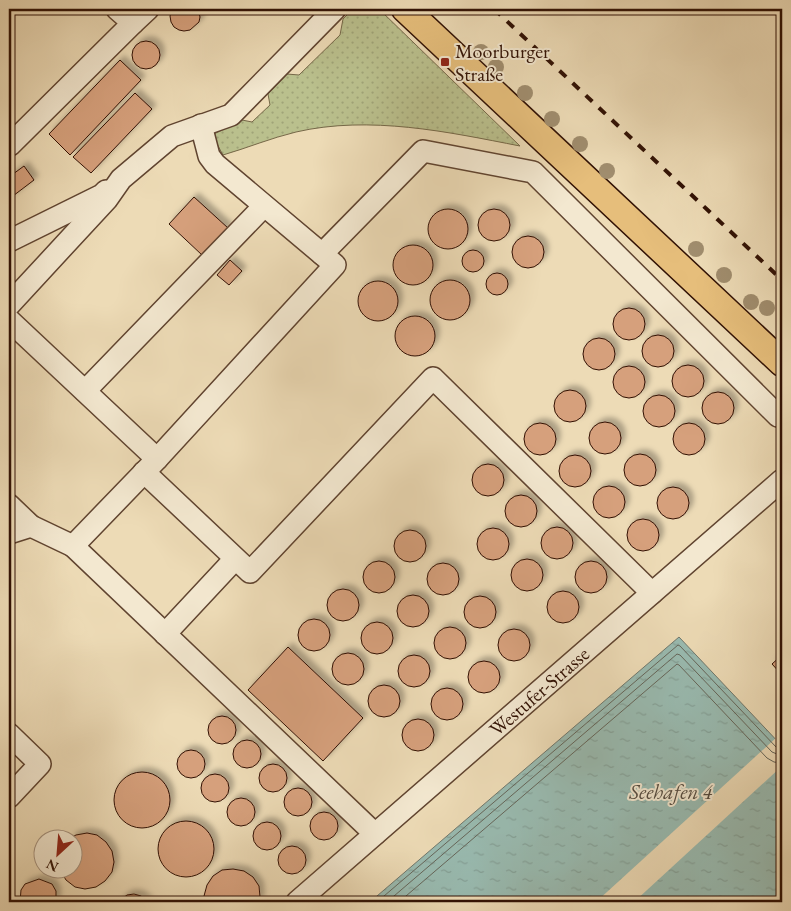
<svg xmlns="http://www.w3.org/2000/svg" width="791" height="911" font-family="'EB Garamond',serif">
	<defs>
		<pattern id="grass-dots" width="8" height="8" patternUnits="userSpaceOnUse" patternTransform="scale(1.25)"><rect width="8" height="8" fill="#bac08d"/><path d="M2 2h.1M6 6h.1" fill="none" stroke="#a0a478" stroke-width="1.8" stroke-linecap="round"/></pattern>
		<pattern id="water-ripples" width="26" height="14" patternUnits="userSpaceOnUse" patternTransform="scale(1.25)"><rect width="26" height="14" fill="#99bbb1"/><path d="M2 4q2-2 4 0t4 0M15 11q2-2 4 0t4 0" fill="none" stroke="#84a097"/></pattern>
		<filter id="shadow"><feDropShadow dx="4.5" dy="-4.5" stdDeviation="2.5" flood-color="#0004"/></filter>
	</defs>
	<rect width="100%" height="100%" fill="#eddbb6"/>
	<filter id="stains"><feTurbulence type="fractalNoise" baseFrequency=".004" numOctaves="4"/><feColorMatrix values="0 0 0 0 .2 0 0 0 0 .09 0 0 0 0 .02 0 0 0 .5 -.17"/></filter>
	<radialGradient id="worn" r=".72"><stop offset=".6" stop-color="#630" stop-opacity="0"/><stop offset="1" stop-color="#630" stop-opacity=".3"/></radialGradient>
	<path fill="url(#grass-dots)" stroke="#766848" d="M353,9H379L520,146C448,132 370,115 296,132C271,138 247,148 223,155L212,135L242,120L252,122L270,105L268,94L287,74L299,75L340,35L343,19Z"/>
	<polygon fill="url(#water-ripples)" stroke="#6f776c" points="679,637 782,746 782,902 370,902"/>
	<polygon fill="#eddbb6" points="777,737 782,743 782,766 634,902 596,902"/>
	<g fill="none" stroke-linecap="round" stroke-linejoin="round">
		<g stroke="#65665a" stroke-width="1">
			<polyline points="377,902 678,645 680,646 777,748 782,749"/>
			<polyline points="387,902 677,654 680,655 772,752 782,756"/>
			<polyline points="399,902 677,664 679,665 767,758 774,762 782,763"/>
		</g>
	</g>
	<g fill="#d6a07c" stroke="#311104" filter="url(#shadow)">
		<polygon points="172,9 198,9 200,17 199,22 190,30 184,31 179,30 174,27 171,22 170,16"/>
		<circle cx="146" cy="55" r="14"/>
		<polygon points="120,60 141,80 70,155 49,134"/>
		<polygon points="135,93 152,109 91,173 73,157"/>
		<polygon points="24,166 34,180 9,199 9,177"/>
		<polygon points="194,197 228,228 202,255 169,224"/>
		<circle cx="448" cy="229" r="20"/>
		<circle cx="494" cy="225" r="16"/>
		<circle cx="528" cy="252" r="16"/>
		<circle cx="413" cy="265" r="20"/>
		<circle cx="473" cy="261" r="11"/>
		<polygon points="230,260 242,271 229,285 217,275"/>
		<circle cx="497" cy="284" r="11"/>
		<circle cx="450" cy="300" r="20"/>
		<circle cx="378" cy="301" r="20"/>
		<circle cx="629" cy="324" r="16"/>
		<circle cx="415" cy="336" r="20"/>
		<circle cx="658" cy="351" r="16"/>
		<circle cx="599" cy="354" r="16"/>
		<circle cx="688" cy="381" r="16"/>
		<circle cx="629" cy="382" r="16"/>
		<circle cx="570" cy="406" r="16"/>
		<circle cx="718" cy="408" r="16"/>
		<circle cx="659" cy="411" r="16"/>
		<circle cx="605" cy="438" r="16"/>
		<circle cx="540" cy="439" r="16"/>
		<circle cx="689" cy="439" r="16"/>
		<circle cx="640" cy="470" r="16"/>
		<circle cx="575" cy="471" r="16"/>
		<circle cx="488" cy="480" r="16"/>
		<circle cx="609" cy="502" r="16"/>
		<circle cx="673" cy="503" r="16"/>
		<circle cx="521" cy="511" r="16"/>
		<circle cx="643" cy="535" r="16"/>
		<circle cx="557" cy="543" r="16"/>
		<circle cx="493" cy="544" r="16"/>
		<circle cx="410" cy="546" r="16"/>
		<circle cx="527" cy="575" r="16"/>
		<circle cx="591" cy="577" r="16"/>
		<circle cx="379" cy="577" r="16"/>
		<circle cx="443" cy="579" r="16"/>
		<circle cx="343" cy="605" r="16"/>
		<circle cx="563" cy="607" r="16"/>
		<circle cx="413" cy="611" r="16"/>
		<circle cx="480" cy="612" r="16"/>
		<circle cx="314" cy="635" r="16"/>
		<circle cx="377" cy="638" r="16"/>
		<circle cx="450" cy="643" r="16"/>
		<circle cx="514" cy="645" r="16"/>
		<polygon points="288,647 363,718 323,761 248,690"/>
		<circle cx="348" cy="669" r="16"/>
		<polygon points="782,655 782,675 772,664"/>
		<circle cx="414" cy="671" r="16"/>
		<circle cx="484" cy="677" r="16"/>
		<circle cx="384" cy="701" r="16"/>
		<circle cx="447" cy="704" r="16"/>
		<circle cx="222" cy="730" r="14"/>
		<circle cx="418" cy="735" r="16"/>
		<circle cx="247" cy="754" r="14"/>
		<circle cx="191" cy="764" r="14"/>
		<circle cx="273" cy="778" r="14"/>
		<circle cx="142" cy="800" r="28"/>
		<circle cx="215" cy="788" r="14"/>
		<circle cx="298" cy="802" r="14"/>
		<circle cx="241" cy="812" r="14"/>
		<circle cx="324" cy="826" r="14"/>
		<circle cx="186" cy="849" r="28"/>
		<circle cx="267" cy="836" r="14"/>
		<polygon points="87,833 97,835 106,842 112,851 114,862 112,872 105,881 96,887 85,889 75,887 66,880 59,868 72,868 72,838 70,838 76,835"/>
		<circle cx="292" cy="860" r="14"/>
		<polygon points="233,869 244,871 253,877 259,886 260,897 259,902 205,902 204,896 207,885 213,876 222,870"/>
		<polygon points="39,879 52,884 56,891 56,902 20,902 21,890 25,884"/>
		<polygon points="134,894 141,896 149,902 118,902 127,895"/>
	</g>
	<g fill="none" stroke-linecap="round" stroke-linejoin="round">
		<defs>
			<g id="minor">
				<polyline points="133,23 148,9"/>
				<polyline points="9,144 10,145 133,23 117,9"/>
				<polyline points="9,241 102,195 106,191"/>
				<polyline points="322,254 423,151 533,172 778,416"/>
				<polyline points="9,305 107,199 121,179 172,136 231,115 335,9"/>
				<polyline points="9,320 157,459 73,546 375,834"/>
				<polyline points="85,391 264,206"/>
				<polyline points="157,459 335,265 215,164 209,156 201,125"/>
				<polyline points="144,472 250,572 433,378 652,593"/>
				<polyline points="9,505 31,526 73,546"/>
				<polyline points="9,533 31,526"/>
				<polyline points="165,634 235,559"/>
				<polyline points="9,734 40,764 9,797"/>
				<path id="s1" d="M297,902L782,480"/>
			</g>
			<polyline id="major" points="405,9 782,363"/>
		</defs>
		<use href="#minor" stroke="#604430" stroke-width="24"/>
		<use href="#major" stroke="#311104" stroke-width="29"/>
		<use href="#minor" stroke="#f3e8d0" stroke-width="21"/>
		<use href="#major" stroke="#e6be7b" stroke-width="26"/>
		<polyline stroke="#311104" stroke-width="4" stroke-dasharray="9 9" stroke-linecap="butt" points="494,9 782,280"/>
	</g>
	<g fill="#a08d6e">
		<circle cx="481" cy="52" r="8"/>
		<circle cx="496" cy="67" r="8"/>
		<circle cx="525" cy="93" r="8"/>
		<circle cx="552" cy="119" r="8"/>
		<circle cx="580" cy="144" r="8"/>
		<circle cx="607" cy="171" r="8"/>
		<circle cx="696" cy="249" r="8"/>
		<circle cx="724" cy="275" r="8"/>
		<circle cx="751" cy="302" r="8"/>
		<circle cx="767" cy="308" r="8"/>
	</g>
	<rect fill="#8f2418" stroke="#f3e8d0" stroke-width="2" x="440" y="57" width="10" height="10" rx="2.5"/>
	<g text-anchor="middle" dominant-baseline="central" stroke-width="4" stroke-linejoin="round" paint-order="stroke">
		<g font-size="20" fill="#311104" stroke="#f3e8d0" text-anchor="start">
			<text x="455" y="51">Moorburger<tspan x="455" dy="23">Straße</tspan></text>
		</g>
		<g font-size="20" fill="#311104" stroke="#f3e8d0">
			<text stroke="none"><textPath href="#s1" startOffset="321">Westufer-Strasse</textPath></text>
		</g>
		<g font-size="21" font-style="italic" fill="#554c41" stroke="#f3e8d0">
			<text x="671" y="791">Seehafen 4</text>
		</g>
	</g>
	<rect width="791" height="911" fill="none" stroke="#eddbb6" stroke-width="30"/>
	<rect x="10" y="10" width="771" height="891" fill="none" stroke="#311104" stroke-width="2.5"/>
	<rect x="15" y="15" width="761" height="881" fill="none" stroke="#311104"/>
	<g transform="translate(58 854) rotate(206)"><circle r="24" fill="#f3e8d0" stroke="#a5927e"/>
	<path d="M0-4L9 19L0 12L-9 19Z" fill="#8f2418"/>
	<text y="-8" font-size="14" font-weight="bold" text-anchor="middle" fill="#311104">N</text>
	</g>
	<rect width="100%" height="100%" filter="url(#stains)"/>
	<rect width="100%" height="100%" fill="url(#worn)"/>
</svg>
